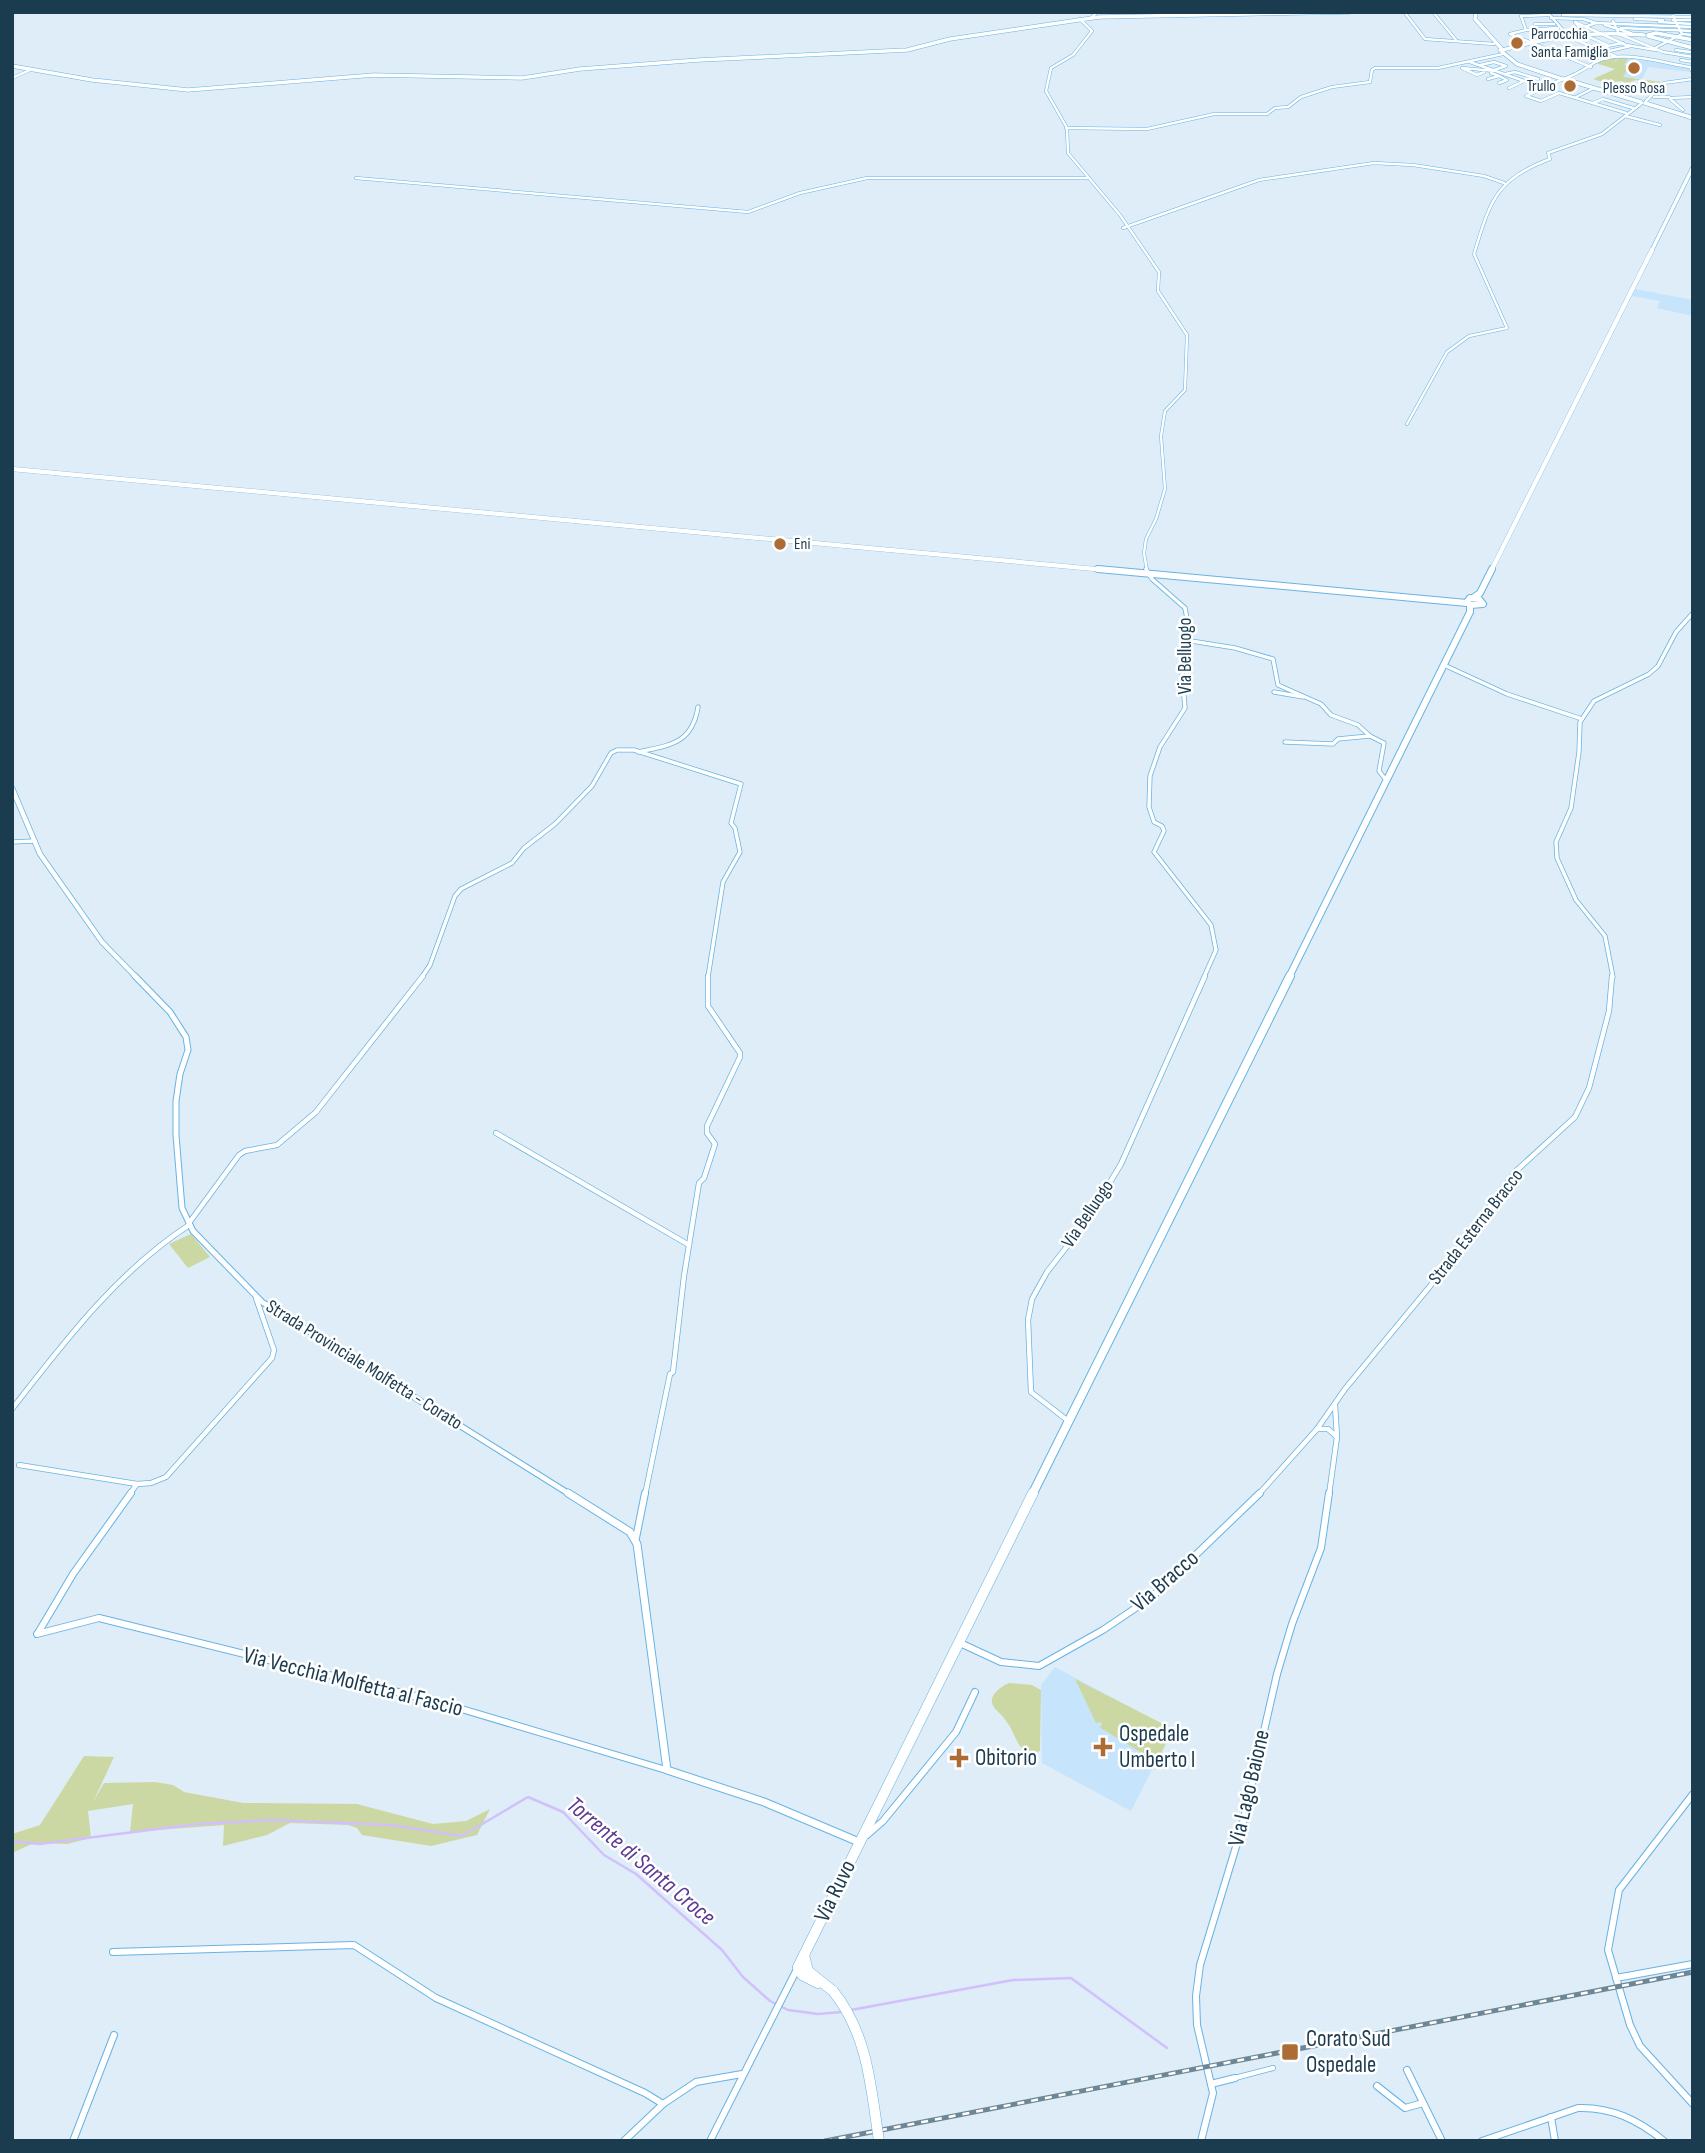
<svg xmlns="http://www.w3.org/2000/svg" width="1705" height="2153" font-family="'Sofia Sans Condensed',sans-serif">
	<rect width="100%" height="100%" fill="#deedf7"/>
	<g fill="#c6e5fc">
		<polygon points="1618,56 1689,68 1691,72 1648,67 1642,79 1622,77 1613,63"/>
		<polygon points="1635,289 1693,300 1693,316 1657,308 1660,301 1631,296"/>
		<polygon points="1055,1667 1172,1730 1131,1811 1042,1763 1041,1685"/>
	</g>
	<g fill="#ccd8a3">
		<polygon points="1617,57 1614,63 1619,58 1628,59 1624,65 1629,66 1623,77 1662,82 1659,86 1636,80 1628,83 1640,88 1621,81 1606,83 1593,79 1615,69 1598,64 1599,62"/>
		<polygon points="191,1234 210,1257 188,1268 169,1244"/>
		<polygon points="1075,1679 1173,1729 1157,1762 1099,1727 1102,1725 1101,1722 1096,1723"/>
		<path d="M1009,1683L1032,1685L1041,1690L1040,1751C1017,1758 1017,1734 1006,1721C1003,1715 993,1709 992,1703C990,1694 1002,1686 1009,1683Z"/>
		<polygon points="84,1756 114,1757 93,1802 104,1783 155,1782 173,1785 184,1792 243,1803 357,1804 433,1824 466,1821 490,1809 477,1835 431,1846 362,1835 357,1828 348,1825 290,1823 267,1835 223,1846 224,1825 130,1832 133,1804 88,1811 91,1838 67,1844 34,1843 12,1853 12,1834 40,1825"/>
	</g>
	<g fill="none" stroke-linecap="round" stroke-linejoin="round">
		<g stroke="#d2c0fd" stroke-width="2.5">
			<polyline points="12,1841 39,1844 197,1824 273,1820 390,1825 462,1836 528,1797 563,1812 604,1855 636,1874 722,1950 743,1977 770,2001 788,2010 818,2014 842,2012"/>
			<polyline points="851,2010 1013,1980 1071,1978 1167,2048"/>
		</g>
		<defs>
			<polyline id="pedestrian" points="1235,2078 1273,2068"/>
			<g id="minor-far3">
				<polyline points="1433,12 1456,40"/>
				<polyline points="1405,13 1425,39 1494,44"/>
				<polyline points="1548,13 1569,37 1615,56"/>
				<polyline points="1652,13 1672,13"/>
				<polyline points="1549,15 1521,16 1526,30 1510,34 1591,67"/>
				<polyline points="1563,15 1693,17"/>
				<polyline points="1091,18 1097,12"/>
				<polyline points="1551,18 1583,19 1596,23"/>
				<polyline points="1080,19 1092,31 1073,55 1051,68 1046,91 1067,128 1068,153 1120,215 1159,272 1158,291 1187,335 1185,390 1165,411 1161,436 1165,489 1156,519 1146,539 1144,553 1147,571"/>
				<polyline points="1635,19 1663,20"/>
				<polyline points="1673,20 1693,20"/>
				<polyline points="1613,21 1619,34 1663,52 1693,57"/>
				<polyline points="1575,22 1626,45 1656,50"/>
				<polyline points="1575,22 1585,35 1607,45"/>
				<polyline points="1659,22 1693,24"/>
				<polyline points="1535,24 1554,24"/>
				<polyline points="1605,25 1631,33"/>
				<polyline points="1587,26 1596,23 1693,27"/>
				<polyline points="1621,28 1693,31"/>
				<polyline points="1526,30 1558,28"/>
				<polyline points="1682,34 1693,35"/>
				<polyline points="1597,48 1623,43"/>
				<polyline points="1655,48 1682,34 1673,16"/>
				<polyline points="1676,50 1690,52"/>
				<polyline points="1605,52 1631,46"/>
				<polyline points="1681,60 1693,62"/>
				<polyline points="1470,62 1524,81 1509,88"/>
				<polyline points="1480,65 1494,62 1506,66 1494,70"/>
				<polyline points="1484,72 1477,75 1462,68 1495,71"/>
				<polyline points="1505,74 1515,72 1538,79"/>
				<polyline points="1499,76 1507,80 1499,83"/>
				<polyline points="12,78 30,70"/>
				<path d="M1566,78C1578,74 1585,68 1596,62C1622,49 1662,63 1690,67L1693,73"/>
				<polyline points="1488,79 1499,76 1491,73"/>
				<polyline points="1563,79 1526,96 1541,101 1559,93 1626,113"/>
				<polyline points="1576,97 1594,88"/>
				<polyline points="1654,97 1669,97"/>
				<polyline points="1671,98 1693,97"/>
				<polyline points="1670,99 1683,110"/>
				<polyline points="1646,101 1664,83 1693,79"/>
				<polyline points="1593,103 1603,99 1633,108"/>
				<polyline points="1625,116 1660,125"/>
				<polyline points="1066,128 1147,129 1214,114 1267,114 1275,108 1288,107 1301,97 1332,87 1370,82 1372,70 1375,68 1438,68 1503,54"/>
				<polyline points="356,178 748,212 800,193 867,178 1088,178"/>
				<polyline points="1123,228 1259,180 1374,163 1413,165 1484,176 1504,183"/>
				<path d="M1407,424L1447,352L1469,336L1507,328L1474,254C1490,202 1495,179 1550,159L1548,153L1602,134L1642,103"/>
			</g>
			<g id="minor-far2">
				<polyline points="1146,569 1152,579 1185,608 1188,624 1184,644 1188,661 1182,674 1185,708 1160,747 1150,776 1149,807 1154,822 1162,826 1164,831 1154,852 1211,925 1216,950 1204,977"/>
				<polyline points="1185,640 1235,648 1273,659 1278,685 1321,704 1331,715 1358,725 1370,736 1384,743 1379,771 1386,780"/>
				<polyline points="1444,665 1507,694 1582,719"/>
				<polyline points="1274,692 1303,697"/>
				<polyline points="1285,742 1333,744 1338,739 1369,736"/>
				<path d="M638,752C670,745 692,744 698,707"/>
				<polyline points="12,842 35,841"/>
				<polyline points="422,977 430,965 455,896 461,889 512,863 524,848 555,824 592,786 611,753 617,750 634,750 741,784 731,823 735,828 740,852 723,882 708,977"/>
				<polyline points="1613,977 1605,936 1576,900 1557,858 1556,842 1571,808 1579,752 1580,722 1594,701 1649,674 1658,666 1676,632 1693,613"/>
			</g>
			<g id="minor-far1">
				<polyline points="496,1133 689,1245"/>
				<polyline points="189,1223 239,1155 245,1151 277,1145 316,1112 423,976"/>
				<path d="M12,1409C65,1341 116,1273 189,1225"/>
				<polyline points="1067,1420 1031,1392 1028,1320 1032,1299 1047,1272 1086,1222 1121,1164 1205,976"/>
				<polyline points="1317,1429 1345,1389 1431,1285 1516,1171 1575,1117 1589,1088 1609,1011 1612,976"/>
				<polyline points="19,1465 137,1484"/>
				<polyline points="129,1495 137,1484 151,1483 166,1477 272,1358 274,1350 256,1298"/>
				<polyline points="645,1495 670,1374 673,1372 684,1276 699,1183 704,1178 715,1144 707,1133 707,1126 740,1057 740,1053 708,1006 708,976"/>
				<polyline points="1258,1495 1317,1429 1328,1429 1336,1436"/>
				<polyline points="1329,1495 1337,1437 1335,1405"/>
			</g>
			<g id="minor">
				<polyline points="636,1538 645,1493"/>
				<polyline points="38,1633 73,1574 131,1493"/>
				<polyline points="37,1634 99,1618 438,1702 666,1770"/>
				<polyline points="960,1643 1001,1662 1039,1666 1103,1630 1152,1597 1260,1493"/>
				<polyline points="1693,1794 1619,1890 1608,1950 1630,2025 1640,2046 1693,2104"/>
				<polyline points="867,1835 883,1821 956,1732 975,1692"/>
				<polyline points="113,1952 354,1945 436,1998 645,2093 663,2104"/>
				<polyline points="1616,1978 1693,1964"/>
				<polyline points="1407,2070 1442,2141"/>
				<polyline points="1211,2084 1235,2078"/>
				<polyline points="1377,2086 1405,2108 1423,2103"/>
				<polyline points="1551,2117 1555,2141"/>
				<polyline points="73,2141 114,2035"/>
				<polyline points="624,2141 663,2104 696,2082 742,2074"/>
				<polyline points="710,2141 798,1967"/>
				<polyline points="1201,2141 1213,2093 1197,2025 1196,1996 1200,1965 1242,1827 1277,1674 1292,1624 1321,1548 1329,1493"/>
				<path d="M1482,2141L1578,2108C1612,2107 1638,2120 1664,2141"/>
			</g>
			<polyline id="tertiary-far3" points="1371,12 1423,12"/>
			<polyline id="tertiary-far2" points="12,788 40,854 102,942 136,977"/>
			<polyline id="tertiary-far1" points="135,976 170,1012 186,1037 188,1050 180,1074 176,1101 176,1135 182,1208 193,1231 262,1302 571,1495"/>
			<polyline id="tertiary" points="568,1493 630,1532 637,1544 667,1770 764,1802 859,1842"/>
			<g id="secondary">
				<polyline points="1648,35 1656,33 1693,40"/>
				<polyline points="1648,36 1693,48"/>
				<path d="M1503,50C1553,36 1592,31 1644,35"/>
				<polyline points="12,66 92,80 188,90 374,75 522,78 580,69 699,60 907,50 950,39 1099,17 1350,12"/>
			</g>
			<g id="primary-far4">
				<polyline points="1476,12 1475,19 1501,48"/>
				<polyline points="1500,50 1517,64 1562,79"/>
				<polyline points="1564,79 1641,102"/>
				<polyline points="1645,103 1693,118"/>
				<polyline points="1651,252 1693,167"/>
			</g>
			<g id="primary-far3">
				<polyline points="12,469 1117,571"/>
				<polyline points="1491,571 1652,250"/>
			</g>
			<g id="primary-far2">
				<polyline points="1098,569 1467,603"/>
				<polygon points="1470,598 1479,599 1483,604 1470,605 1467,602"/>
				<polyline points="1473,598 1480,593 1492,569"/>
				<polyline points="1289,977 1470,612 1470,605"/>
			</g>
			<polyline id="primary-far1" points="1032,1495 1290,976"/>
			<g id="primary">
				<polyline points="804,1955 808,1971 833,1991"/>
				<polyline points="798,1967 1033,1493"/>
				<polyline points="798,1967 802,1975 818,1983"/>
			</g>
		</defs>
		<use href="#pedestrian" stroke="#67b3e4" stroke-width="6"/>
		<use href="#minor-far3" stroke="#67b3e4" stroke-width="3.5"/>
		<use href="#minor-far2" stroke="#67b3e4" stroke-width="5"/>
		<use href="#minor-far1" stroke="#67b3e4" stroke-width="6"/>
		<use href="#minor" stroke="#67b3e4" stroke-width="8"/>
		<use href="#tertiary-far3" stroke="#67b3e4" stroke-width="3.5"/>
		<use href="#tertiary-far2" stroke="#67b3e4" stroke-width="6"/>
		<use href="#tertiary-far1" stroke="#67b3e4" stroke-width="7"/>
		<use href="#tertiary" stroke="#67b3e4" stroke-width="9"/>
		<use href="#secondary" stroke="#67b3e4" stroke-width="4.5"/>
		<use href="#primary-far4" stroke="#67b3e4" stroke-width="4.5"/>
		<use href="#primary-far3" stroke="#67b3e4" stroke-width="5"/>
		<use href="#primary-far2" stroke="#67b3e4" stroke-width="8"/>
		<use href="#primary-far1" stroke="#67b3e4" stroke-width="10"/>
		<use href="#primary" stroke="#67b3e4" stroke-width="11"/>
		<use href="#pedestrian" stroke="#fff" stroke-width="4.5"/>
		<use href="#minor-far3" stroke="#fff" stroke-width="2.5"/>
		<use href="#minor-far2" stroke="#fff" stroke-width="3.5"/>
		<use href="#minor-far1" stroke="#fff" stroke-width="4.5"/>
		<use href="#minor" stroke="#fff" stroke-width="6"/>
		<use href="#tertiary-far3" stroke="#fff" stroke-width="2.5"/>
		<use href="#tertiary-far2" stroke="#fff" stroke-width="4.5"/>
		<use href="#tertiary-far1" stroke="#fff" stroke-width="5"/>
		<use href="#tertiary" stroke="#fff" stroke-width="7"/>
		<use href="#secondary" stroke="#fff" stroke-width="3.5"/>
		<use href="#primary-far4" stroke="#fff" stroke-width="3.5"/>
		<use href="#primary-far3" stroke="#fff" stroke-width="4.5"/>
		<use href="#primary-far2" stroke="#fff" stroke-width="6"/>
		<use href="#primary-far1" stroke="#fff" stroke-width="8"/>
		<use href="#primary" stroke="#fff" stroke-width="10"/>
		<defs>
			<polyline id="rail" points="825,2141 1693,1972"/>
		</defs>
		<use href="#rail" stroke="#6e8797" stroke-width="5"/>
		<use href="#rail" stroke="#fff" stroke-width="2.5" stroke-dasharray="7" stroke-linecap="butt"/>
		<defs>
			<path id="primary-bridge" d="M833,1991C868,2034 871,2088 879,2141"/>
		</defs>
		<use href="#primary-bridge" stroke="#67b3e4" stroke-width="11" stroke-linecap="butt"/>
		<use href="#primary-bridge" stroke="#fff" stroke-width="10"/>
	</g>
	<g fill="#ad6c36" stroke="#fff" stroke-width="2.5">
		<circle cx="1517" cy="43" r="7"/>
		<circle cx="1634" cy="68" r="7"/>
		<circle cx="1570" cy="86" r="7"/>
		<circle cx="780" cy="544" r="7"/>
		<path d="M1099.5 1736.5h7v7h7v7h-7v7h-7v-7h-7v-7h7z"/>
		<path d="M955.5 1747.5h7v7h7v7h-7v7h-7v-7h-7v-7h7z"/>
		<rect x="1281" y="2043" width="18" height="18" rx="3.5"/>
	</g>
	<g text-anchor="middle" dominant-baseline="central" stroke-width="5" stroke-linejoin="round" paint-order="stroke">
		<g font-size="16" fill="#1b3b4f" stroke="#fff" text-anchor="start">
			<text x="1531" y="34">Parrocchia<tspan x="1531" dy="18">Santa Famiglia</tspan></text>
			<text x="1556" y="86" text-anchor="end">Trullo</text>
			<text x="1634" y="88" text-anchor="middle">Plesso Rosa</text>
			<text x="794" y="544">Eni</text>
		</g>
		<g font-size="19" fill="#1b3b4f" stroke="#fff">
			<text transform="translate(1185 656) rotate(-90)">Via Belluogo</text>
			<text transform="translate(1088 1214) rotate(-56)">Via Belluogo</text>
			<text transform="translate(1476 1227) rotate(-52)">Strada Esterna Bracco</text>
			<text transform="translate(364 1365) rotate(32)">Strada Provinciale Molfetta - Corato</text>
		</g>
		<g font-size="23" fill="#1b3b4f" stroke="#fff">
			<text transform="translate(1165 1581) rotate(-41)">Via Bracco</text>
			<text transform="translate(353 1682) rotate(14)">Via Vecchia Molfetta al Fascio</text>
			<text transform="translate(1249 1788) rotate(-77)">Via Lago Baione</text>
			<text transform="translate(835 1891) rotate(-64)">Via Ruvo</text>
		</g>
		<g font-size="23" fill="#1b3b4f" stroke="#fff" text-anchor="start">
			<text x="1119" y="1734">Ospedale<tspan x="1119" dy="26">Umberto I</tspan></text>
			<text x="975" y="1758">Obitorio</text>
			<text x="1306" y="2039">Corato Sud<tspan x="1306" dy="26">Ospedale</tspan></text>
		</g>
		<g font-size="24" font-style="italic" fill="#5d3b92" stroke="#fff">
			<text transform="translate(641 1861) rotate(40)">Torrente di Santa Croce</text>
		</g>
	</g>
	<rect width="1705" height="2153" fill="none" stroke="#1b3b4f" stroke-width="28"/>
</svg>
